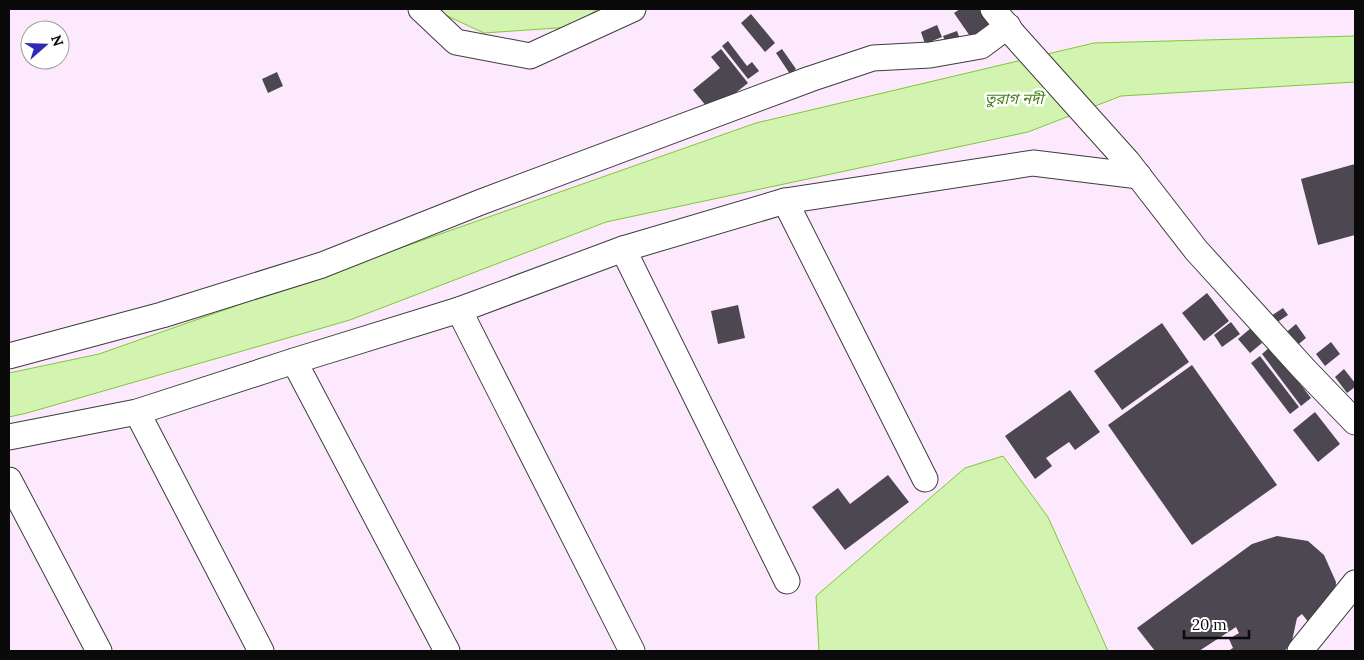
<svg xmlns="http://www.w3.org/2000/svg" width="1364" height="660" font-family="Lora,'Noto Sans Bengali',serif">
	<rect width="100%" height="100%" fill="#fce9fe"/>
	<g fill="#d3f3b0" stroke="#81c739">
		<polygon points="440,9 598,9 571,27 484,33 445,15"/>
		<polygon points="1355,36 1355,82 1121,96 1028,132 606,222 350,320 27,413 9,417 9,373 99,354 756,123 1094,43"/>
		<polygon points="1003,456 1048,517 1108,651 819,651 816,596 965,468"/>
	</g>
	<g fill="#4d4752">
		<polygon points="960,9 980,9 994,28 974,42 954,13"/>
		<polygon points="751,14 775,43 765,52 741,23"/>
		<polygon points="937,25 942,37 925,44 921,32"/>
		<polygon points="957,31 960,39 947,45 943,36"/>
		<polygon points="728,41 747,66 752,62 759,71 748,79 722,46"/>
		<polygon points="721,49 748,83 728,99 716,118 693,90 720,68 711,57"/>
		<polygon points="782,49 796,69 790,74 776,53"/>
		<polygon points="277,72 283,86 268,93 262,79"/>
		<polygon points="1355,164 1355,235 1318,245 1301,179"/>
		<polygon points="1207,293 1229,321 1204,341 1182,313"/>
		<polygon points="738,305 745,338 718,344 711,311"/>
		<polygon points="1283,308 1288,315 1276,323 1271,316"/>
		<polygon points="1231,322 1240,334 1222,347 1214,335"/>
		<polygon points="1162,323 1189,362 1122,410 1094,371"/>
		<polygon points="1296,324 1306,338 1294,348 1283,335"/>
		<polygon points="1251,328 1262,343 1250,353 1238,339"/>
		<polygon points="1331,342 1340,354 1325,366 1316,354"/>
		<polygon points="1271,346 1311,398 1301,406 1262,354"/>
		<polygon points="1260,356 1299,407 1290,414 1251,363"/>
		<polygon points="1192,365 1277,485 1192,545 1108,425"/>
		<polygon points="1344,369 1355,383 1355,387 1347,393 1335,377"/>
		<polygon points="1070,390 1100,432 1075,450 1069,442 1046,458 1052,466 1035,479 1005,436"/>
		<polygon points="1315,412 1340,444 1318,462 1293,430"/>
		<polygon points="888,475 909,502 845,550 812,507 838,488 850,504"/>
		<polygon points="1277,536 1308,541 1324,555 1336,582 1335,600 1314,629 1302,614 1297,618 1292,641 1285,651 1228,651 1233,648 1229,639 1239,633 1236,627 1199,651 1155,651 1137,628 1252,544"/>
	</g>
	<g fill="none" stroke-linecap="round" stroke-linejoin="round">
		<defs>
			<g id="minor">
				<polyline points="421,9 456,42 530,56 633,9"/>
				<polyline points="993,9 1014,35 1127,161 1196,250 1304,369 1355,422"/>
				<polyline points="785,201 925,479"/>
				<polyline points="623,249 787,581"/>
				<polyline points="459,310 632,651"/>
				<polyline points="9,356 162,315 322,265 481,202 810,79 873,58 930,55 981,46 1008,26"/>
				<polyline points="294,361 447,651"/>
				<polyline points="137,412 261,651"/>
				<polyline points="9,437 137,412 294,361 459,310 623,249 785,201 1033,163 1139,176"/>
				<polyline points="9,480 99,651"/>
				<polyline points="1300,651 1355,583"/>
			</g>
		</defs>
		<use href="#minor" stroke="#3d3d3d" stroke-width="27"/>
		<use href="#minor" stroke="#fff" stroke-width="25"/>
	</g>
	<g text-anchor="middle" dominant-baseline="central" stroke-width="5" stroke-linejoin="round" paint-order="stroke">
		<g font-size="15" font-style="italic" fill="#4a8219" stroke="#fff">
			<text x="1014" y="98">তুরাগ নদী</text>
		</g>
	</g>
	<rect width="1364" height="660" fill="none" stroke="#0a0a0a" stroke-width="20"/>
	<g transform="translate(45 45) rotate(70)"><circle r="24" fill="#ffffff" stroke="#9d9d9d"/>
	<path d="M0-4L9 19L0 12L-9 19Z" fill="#3029b4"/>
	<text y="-8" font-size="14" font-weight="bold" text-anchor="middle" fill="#0a0a0a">N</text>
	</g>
	<path d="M1184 630v8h65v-8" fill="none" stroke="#0a0a0a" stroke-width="2.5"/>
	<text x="1192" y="630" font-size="15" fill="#0a0a0a" stroke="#ffffff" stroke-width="4" paint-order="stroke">20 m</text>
</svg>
